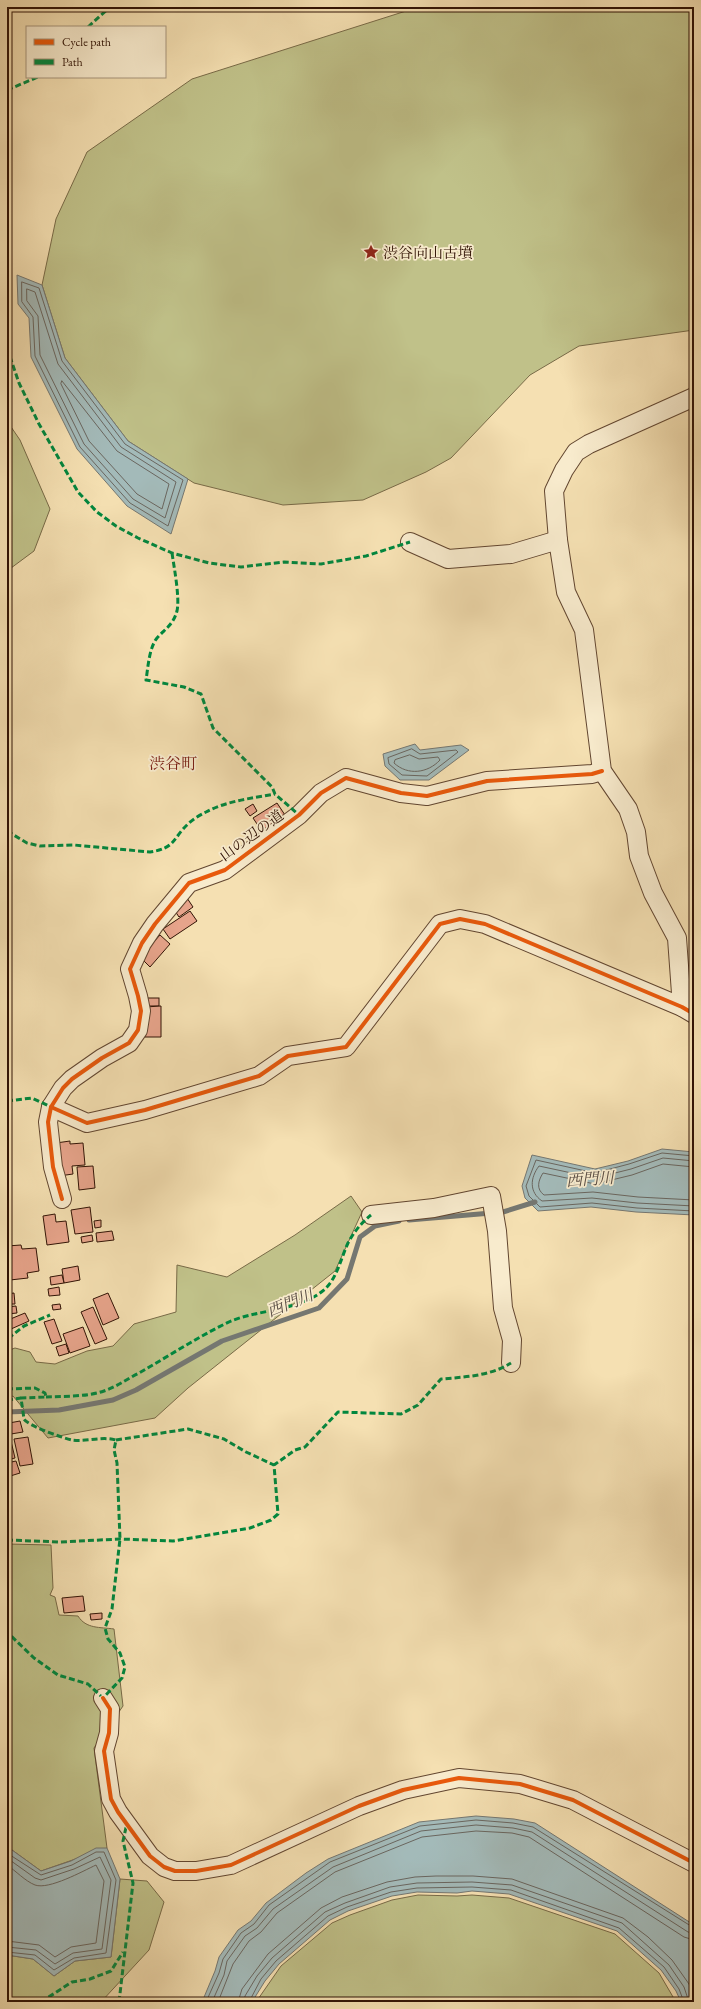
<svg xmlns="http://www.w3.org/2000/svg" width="701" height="2009" font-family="'EB Garamond','Noto Serif JP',serif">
	<rect width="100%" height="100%" fill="#f5e0b2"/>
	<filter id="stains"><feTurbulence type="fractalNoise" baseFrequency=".005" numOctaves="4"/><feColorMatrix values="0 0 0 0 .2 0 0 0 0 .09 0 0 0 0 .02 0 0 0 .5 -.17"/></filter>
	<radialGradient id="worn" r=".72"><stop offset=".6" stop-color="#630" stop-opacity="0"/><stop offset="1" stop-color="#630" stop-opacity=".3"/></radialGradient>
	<g fill="#c0c189" stroke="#786a47">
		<polygon points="407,7 694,7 694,330 579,346 530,375 451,458 426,472 363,500 283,505 194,483 128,441 65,358 42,285 56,219 87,152 192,79 406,11"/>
		<polygon points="7,421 20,440 50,509 34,551 7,571"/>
		<polygon points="351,1196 362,1212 335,1271 188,1388 155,1418 48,1438 13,1396 7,1398 7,1351 15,1348 30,1352 36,1362 55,1364 87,1351 113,1346 134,1324 176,1312 177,1265 227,1277 295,1235"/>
		<path d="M7,1544L51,1545L53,1588L50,1595L55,1597L59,1615L78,1616C86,1629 100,1627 114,1629L123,1706L94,1748L107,1848L41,1871L12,1850L7,1849V1583L11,1572L9,1558L7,1557Z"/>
		<polygon points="120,1879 147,1881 164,1902 149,1950 101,2002 7,2002 7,1955 33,1959 54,1976 75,1961 111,1957"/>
		<polygon points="418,1895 457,1896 472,1895 509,1898 615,1934 659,1973 676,2002 256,2002 281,1966 332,1923 350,1915 392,1900"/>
	</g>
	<g fill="#a3bab9" stroke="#757771">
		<polygon points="17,275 42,285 65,358 128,441 188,479 171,534 127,506 77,449 31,357 29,318 18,304"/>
		<polygon points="415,744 420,750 461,745 469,750 429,780 400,780 385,766 383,754"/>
		<polygon points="662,1149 694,1152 694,1215 636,1212 591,1207 538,1211 525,1198 522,1186 532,1155 595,1169 628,1161"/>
		<polygon points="476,1816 514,1819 535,1823 694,1925 694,2002 681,2002 676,1991 661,1970 617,1931 509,1894 472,1891 457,1893 417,1892 392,1896 348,1911 330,1920 279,1964 265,1981 252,2002 202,2002 215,1971 219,1957 238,1930 251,1921 266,1903 306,1873 328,1859 419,1822"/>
		<polygon points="96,1848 107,1848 120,1879 111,1957 75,1961 54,1976 33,1959 7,1955 7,1849 12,1850 41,1871 71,1861"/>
	</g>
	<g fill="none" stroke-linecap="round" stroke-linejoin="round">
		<g stroke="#6a665f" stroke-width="1">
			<polygon points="22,282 39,288 62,361 125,444 183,480 168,526 130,503 80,447 35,356 33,317 22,302"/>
			<polygon points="27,289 35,292 58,364 121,447 176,482 165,518 133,499 84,444 40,355 38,316 27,301"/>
			<polygon points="62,381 117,451 169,484 162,509 137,494 89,441 61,384"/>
			<polygon points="412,749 420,754 456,750 458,752 427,776 402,775 389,764 388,758"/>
			<path d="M410,755L419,759L438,757L440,760C428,773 408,776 394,763L395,760Z"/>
			<polyline points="694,1156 662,1153 629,1164 595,1173 536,1160 526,1186 529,1196 540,1207 592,1203 637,1208 694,1211"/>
			<path d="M694,1161L663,1158L631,1169L595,1178L539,1166C530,1178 529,1192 542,1201L592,1198L637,1203L694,1206"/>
			<path d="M694,1167L663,1164L632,1175L595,1184L543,1173C538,1181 536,1189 544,1195L593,1192L638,1197L694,1200"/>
			<polyline points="7,1853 41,1875 72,1865 96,1852 104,1852 116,1880 106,1953 74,1958 54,1970 35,1955 7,1952"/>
			<polyline points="7,1858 35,1878 41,1880 74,1869 100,1857 111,1880 102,1949 73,1953 55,1964 36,1950 7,1947"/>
			<path d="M7,1865C16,1871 25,1881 35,1885C49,1890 83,1871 96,1865L104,1881L96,1943L71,1947L55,1957L39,1945L7,1941"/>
			<polyline points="206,2002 219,1973 223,1959 241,1933 254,1924 269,1905 330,1862 420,1826 476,1820 513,1823 533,1827 694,1928"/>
			<polyline points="212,2002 224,1975 227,1961 245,1936 257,1928 273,1909 333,1867 421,1831 476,1825 513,1828 532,1832 688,1932 694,1934"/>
			<polyline points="218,2002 233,1964 249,1941 261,1932 277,1913 335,1872 422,1837 476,1831 512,1833 529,1837 684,1937 694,1940"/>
			<polyline points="238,2002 242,1989 268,1954 321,1908 342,1897 387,1882 415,1877 436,1876 473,1876 512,1879 623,1918 648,1937 672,1960 689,1984 694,1995"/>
			<polyline points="244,2002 245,1996 257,1976 272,1958 325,1912 345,1903 390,1887 417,1883 472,1882 512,1885 622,1923 669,1965 684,1987 689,2002"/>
			<polyline points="249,2002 261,1979 276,1961 328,1916 347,1907 391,1892 417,1888 472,1887 511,1890 619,1928 664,1967 679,1989 684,2002"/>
		</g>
		<g stroke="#757771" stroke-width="5">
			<polyline points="409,1220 503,1212 535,1202"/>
			<polyline points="7,1412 59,1410 113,1400 136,1390 222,1341 319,1308 347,1279 360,1237 375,1226 399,1221"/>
		</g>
	</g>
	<g fill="#e7a48b" stroke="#311305">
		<polygon points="277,803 287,818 263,833 253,818"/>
		<polygon points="253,804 257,811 250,816 245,809"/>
		<polygon points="187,898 193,907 179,917 173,908"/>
		<polygon points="190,911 197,921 170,939 163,929"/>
		<polygon points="160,935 170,944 150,967 140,957"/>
		<rect x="145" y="998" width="14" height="8"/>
		<polygon points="161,1006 161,1037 145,1037 145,1007"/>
		<polygon points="70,1141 70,1144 83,1143 85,1165 72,1166 73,1174 59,1176 56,1143"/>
		<polygon points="93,1166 95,1188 79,1190 77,1167"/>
		<polygon points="90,1207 93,1232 75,1234 71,1210"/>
		<polygon points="55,1214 56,1222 66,1221 69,1242 47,1245 43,1216"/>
		<polygon points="101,1220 101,1227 95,1228 94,1221"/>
		<polygon points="112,1231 114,1240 97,1242 96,1233"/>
		<polygon points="92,1235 93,1241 82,1243 81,1237"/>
		<polygon points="21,1245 22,1249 36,1248 39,1271 27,1273 28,1278 10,1280 9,1275 7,1275 7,1246"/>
		<polygon points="78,1266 80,1280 64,1283 62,1269"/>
		<polygon points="62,1275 64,1283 51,1285 50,1277"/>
		<polygon points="59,1287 60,1295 49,1296 48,1289"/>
		<polygon points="14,1293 15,1304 7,1304 7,1294"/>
		<polygon points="108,1293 119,1318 103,1325 93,1299"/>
		<polygon points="60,1304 61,1309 53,1310 52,1305"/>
		<polygon points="16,1306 17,1313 7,1314 7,1307"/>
		<polygon points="93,1307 107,1339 95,1344 81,1312"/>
		<polygon points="25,1313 29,1321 11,1329 8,1320"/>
		<polygon points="54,1319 62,1341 52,1344 44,1322"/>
		<polygon points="83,1327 90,1346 70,1353 63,1334"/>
		<polygon points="66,1344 69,1353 59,1356 56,1347"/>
		<polygon points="20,1421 23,1432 11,1434 9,1423"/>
		<polygon points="9,1433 15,1458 7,1460 7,1434"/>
		<polygon points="28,1437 33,1464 20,1466 14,1439"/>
		<polygon points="16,1461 20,1473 7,1477 7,1463"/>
		<polygon points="83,1596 85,1611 64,1613 62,1598"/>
		<polygon points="102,1613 102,1619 91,1620 90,1614"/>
	</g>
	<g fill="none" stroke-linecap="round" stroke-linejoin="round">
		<defs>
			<g id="minor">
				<polyline points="410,542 448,559 511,554 558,540"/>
				<polyline points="682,1007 677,938 653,893 639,856 636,832 628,809 602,771 584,630 566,592 558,540 554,491 564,470 576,452 589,444 694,397"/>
				<polyline points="51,1107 87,1123 145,1110 259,1076 288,1056 346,1047 440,924 460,919 485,924 682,1007 694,1014"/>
				<polyline points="62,1199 53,1167 48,1122 51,1107 63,1088 72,1079 102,1058 129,1043 138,1030 141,1011 138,996 130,969 142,943 155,924 189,883 225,870 299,815 321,793 346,778 401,793 427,796 487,781 592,774 602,771"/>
				<polyline points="371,1215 434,1208 491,1196 497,1231 503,1308 512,1340 511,1363"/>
				<polyline points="103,1698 110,1709 109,1733 104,1751 111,1799 118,1812 150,1856 164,1867 175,1871 196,1871 231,1865 359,1806 403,1790 459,1778 520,1784 573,1800 694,1863"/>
			</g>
		</defs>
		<use href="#minor" stroke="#624630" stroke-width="20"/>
		<use href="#minor" stroke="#f8ebcd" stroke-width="18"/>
		<g stroke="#00873e" stroke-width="3" stroke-dasharray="6 3" stroke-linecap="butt">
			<polyline points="88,27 110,7"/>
			<polyline points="7,90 38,77"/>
			<polyline points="7,348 19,383 39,424 78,492 97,512 116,526 138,538 172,553 209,563 241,567 284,562 321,564 366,556 410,542"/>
			<path d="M172,553C174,567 180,598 177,611C173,625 166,628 157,638C149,648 148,668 146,680L184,687L201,694L213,728L272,787L275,794L299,815"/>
			<path d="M7,831L27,843L40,846L74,845L150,852C176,848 172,839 188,824C193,819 200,815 206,812C226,801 253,798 275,794"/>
			<polyline points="7,1101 32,1098 51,1107"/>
			<polyline points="7,1374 10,1371 10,1337 24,1326 50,1315"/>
			<path d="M7,1389L35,1388L45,1393L46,1397L21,1398L24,1419C28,1426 63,1438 72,1440C87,1442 101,1436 116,1440L114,1450L117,1463L120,1539L112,1609L105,1628L108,1639L120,1653L125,1667L122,1678L103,1698L88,1684L58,1675L34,1658L7,1632"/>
			<path d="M46,1397C65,1396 86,1397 104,1391C116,1387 127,1379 139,1373C169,1356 199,1336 231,1321C261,1309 300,1311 325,1289C337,1278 341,1258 348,1243C354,1232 361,1223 371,1215"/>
			<polyline points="7,1400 21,1398"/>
			<polyline points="116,1440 188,1429 224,1439 246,1452 274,1465"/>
			<path d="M7,1540L60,1542L120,1539L173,1541L250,1528L271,1520L278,1514L274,1465L295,1450L305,1447L338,1412L401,1414L418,1405L441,1379C465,1377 490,1376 511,1363"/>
			<polyline points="41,2002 72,1982 90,1979 111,1971 123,1952"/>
			<polyline points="119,2002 133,1883 123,1841 127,1823"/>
		</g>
		<defs>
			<g id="cycleway">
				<polyline points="51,1107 87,1123 145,1110 259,1076 288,1056 346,1047 440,924 460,919 485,924 682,1007 694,1014"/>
				<polyline points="62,1199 53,1167 48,1122 51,1107 63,1088 72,1079 102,1058 129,1043 138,1030 141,1011 138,996 130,969 142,943 155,924 189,883 225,870 299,815 321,793 346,778 401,793 427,796 487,781 592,774 602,771"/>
				<polyline points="103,1698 110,1709 109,1733 104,1751 111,1799 118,1812 150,1856 164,1867 175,1871 196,1871 231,1865 359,1806 403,1790 459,1778 520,1784 573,1800 694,1863"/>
			</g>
		</defs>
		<use href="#cycleway" stroke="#f8ebcd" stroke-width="6"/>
		<use href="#cycleway" stroke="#e8590c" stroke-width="4"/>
	</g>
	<defs>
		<symbol id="sight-bare" viewBox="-9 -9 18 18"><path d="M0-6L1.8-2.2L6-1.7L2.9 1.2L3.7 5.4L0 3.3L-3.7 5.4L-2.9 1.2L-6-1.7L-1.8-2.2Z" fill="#8f2418" stroke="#f8ebcd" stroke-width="2.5" paint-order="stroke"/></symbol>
	</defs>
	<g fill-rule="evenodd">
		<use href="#sight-bare" x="360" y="241" width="22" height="22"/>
	</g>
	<g text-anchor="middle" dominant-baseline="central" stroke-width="3.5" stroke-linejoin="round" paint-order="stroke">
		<g font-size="15" fill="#311305" stroke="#f8ebcd" text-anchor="start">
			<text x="383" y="252">渋谷向山古墳</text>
		</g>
		<g font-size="15" fill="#311305" stroke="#f8ebcd">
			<text transform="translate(251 835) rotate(-36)">山の辺の道</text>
		</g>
		<g font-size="16" fill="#7a1f14" stroke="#f8ebcd">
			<text x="173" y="763">渋谷町</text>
		</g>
		<g font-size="16" font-style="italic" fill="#594d44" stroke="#f8ebcd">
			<text transform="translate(590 1179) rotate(-4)">西門川</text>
			<text transform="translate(290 1303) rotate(-22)">西門川</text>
		</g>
	</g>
	<rect width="701" height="2009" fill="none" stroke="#f5e0b2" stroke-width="24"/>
	<rect x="8" y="8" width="685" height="1993" fill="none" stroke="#311305" stroke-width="2"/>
	<rect x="12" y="12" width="677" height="1985" fill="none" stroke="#311305"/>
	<rect x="26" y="26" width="140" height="52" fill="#f8ebcd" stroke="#a8957d"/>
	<rect x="34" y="39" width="20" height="6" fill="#e8590c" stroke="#a8957d"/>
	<text x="62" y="46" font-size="12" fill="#311305">Cycle path</text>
	<rect x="34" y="59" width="20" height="6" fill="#00873e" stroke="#a8957d"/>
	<text x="62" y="66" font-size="12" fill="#311305">Path</text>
	<rect width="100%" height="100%" filter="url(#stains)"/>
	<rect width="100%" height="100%" fill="url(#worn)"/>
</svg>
